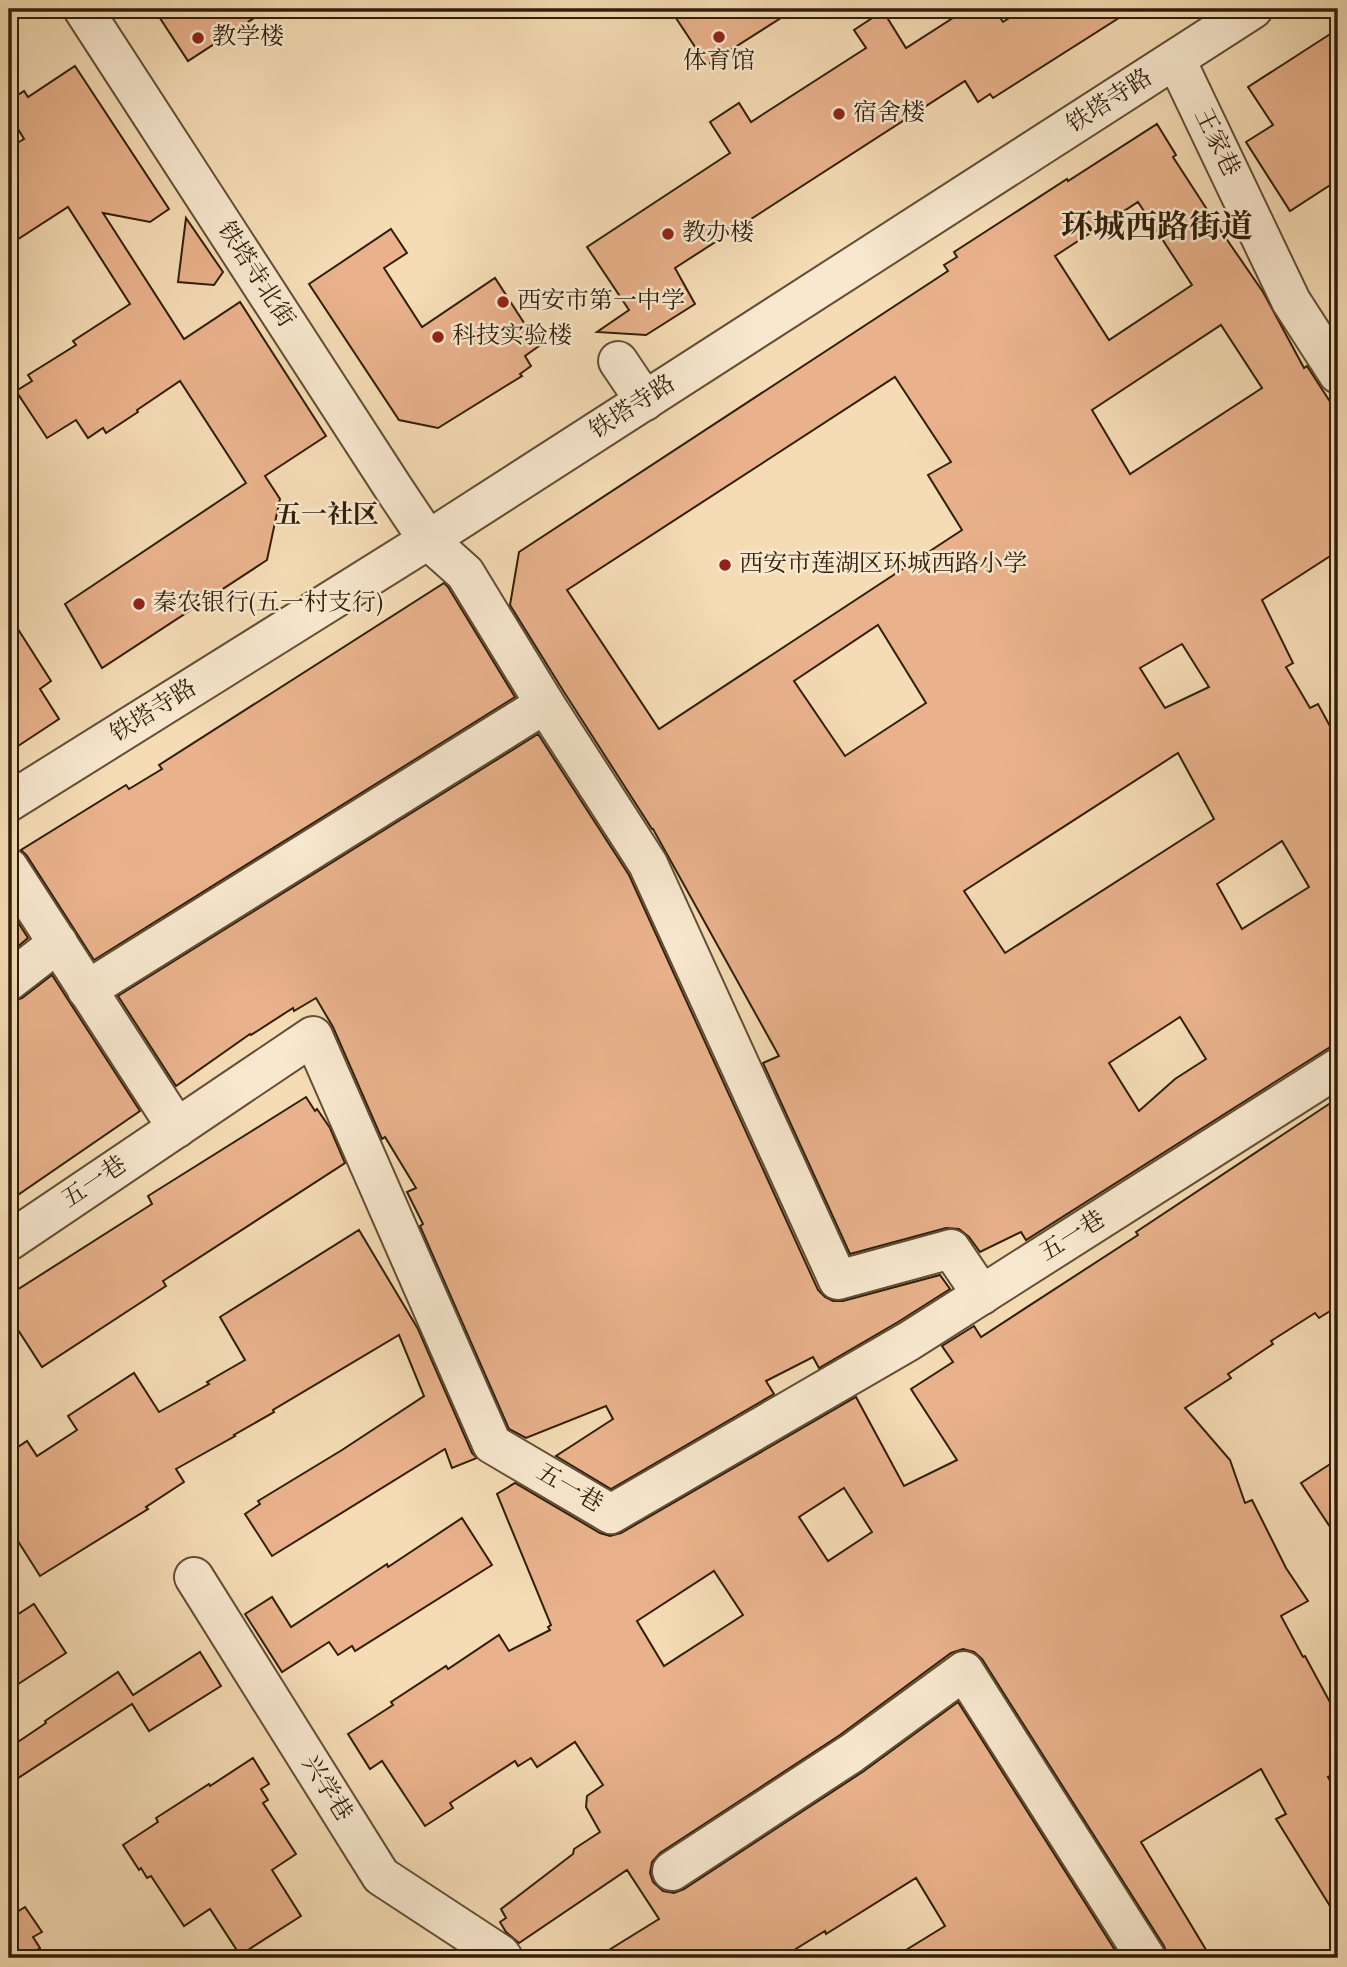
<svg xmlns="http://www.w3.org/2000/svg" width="1347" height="1967" font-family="Vollkorn,'Noto Serif SC',serif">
	<rect width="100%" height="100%" fill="#f5dcb5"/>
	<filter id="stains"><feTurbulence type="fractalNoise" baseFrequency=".00286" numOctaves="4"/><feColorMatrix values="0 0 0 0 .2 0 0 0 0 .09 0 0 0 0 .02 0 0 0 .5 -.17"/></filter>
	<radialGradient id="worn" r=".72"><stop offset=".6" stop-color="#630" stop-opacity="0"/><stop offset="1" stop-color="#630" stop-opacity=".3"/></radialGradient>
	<g fill="#e9b28c" stroke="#301e09" stroke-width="2" fill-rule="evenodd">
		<polygon points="154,9 268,9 188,61"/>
		<polygon points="670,9 795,9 707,65"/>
		<polygon points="967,9 994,9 1003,22 1023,9 1133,9 993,98 990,94 978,102 965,81 675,268 695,304 646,335 597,332 629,310 587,247 730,153 710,122 739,103 751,122 866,48 854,30 883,11 906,48"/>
		<polygon points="1338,29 1338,180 1290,211 1246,142 1273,125 1248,87"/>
		<polygon points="75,66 169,209 150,222 103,213 184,339 240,302 326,436 265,476 280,499 267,560 102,668 65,604 246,483 180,381 137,410 138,412 106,433 103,428 88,438 76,420 47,438 16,391 32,381 28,375 76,345 73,341 130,304 68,207 9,245 9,148 24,139 9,114 9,101 24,91 28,97"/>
		<path d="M1157,124L1176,155L1173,157L1221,231L1263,292L1304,368L1307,366L1338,414V551L1262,600L1293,663L1286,667L1310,708L1318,704L1338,741V1042L1026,1240L1021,1232L980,1252L969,1237L959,1229L946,1228L850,1254L763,1063L779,1056L653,829H652L564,692L510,605L519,552L948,271L944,265L957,257L954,252L1067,179L1068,181ZM1138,202L1192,285L1109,340L1055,256ZM1221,325L1262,388L1130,474L1092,410ZM895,377L951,462L928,475L962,530L659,729L567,590ZM878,625L926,703L845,756L794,681ZM1182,644L1209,687L1165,708L1140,668ZM1178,753L1214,819L1005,953L964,891ZM1282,841L1309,887L1242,929L1217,884ZM1180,1017L1206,1059L1175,1079L1139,1111L1109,1063Z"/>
		<polygon points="186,218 223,272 214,285 178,282"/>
		<polygon points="391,229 407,253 384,268 422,327 495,278 539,346 525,356 531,366 520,374 522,376 438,428 399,420 309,284"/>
		<polygon points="444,583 448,587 515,697 94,960 27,856 21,850 126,785 129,789 162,769 159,765"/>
		<polygon points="9,615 51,681 40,689 59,719 9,752"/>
		<polygon points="538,734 629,875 818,1290 825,1297 833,1301 843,1301 940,1275 950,1289 898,1322 819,1368 813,1357 766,1381 774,1394 611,1489 556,1456 613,1419 606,1406 526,1438 509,1429 420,1226 423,1224 407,1192 416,1188 385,1137 382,1139 333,1027 316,998 294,1011 293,1008 251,1035 250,1034 176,1086 118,996"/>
		<polygon points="9,908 28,938 9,954"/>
		<polygon points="52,975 140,1111 9,1201 9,1002 22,998"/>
		<polygon points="306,1097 315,1111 317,1109 330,1128 345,1163 163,1281 166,1286 42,1367 9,1316 9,1295 152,1204 148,1196"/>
		<path d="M1338,1098V1306L1319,1318L1315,1313L1271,1341L1273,1344L1228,1374L1231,1378L1185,1408L1230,1460L1245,1503L1252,1500L1286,1568L1308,1601L1281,1616L1303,1657L1305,1656L1338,1717V1772L1328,1777L1338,1794V1919L1276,1819L1286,1814L1261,1769L1141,1842L1211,1958H1168L1164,1946L982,1659L974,1652L963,1649L951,1653L840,1735L660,1853L652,1862L650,1873L653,1882L663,1891L674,1893L684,1889L864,1771L958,1702L1120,1958H893L945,1926L916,1878L826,1934L825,1931L781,1958H596L659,1919L627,1870L519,1943L506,1932L500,1922L506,1918L501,1909L573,1854L574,1849L600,1832L586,1807L587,1796L603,1785L575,1742L537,1767L531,1758L518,1766L515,1761L450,1803L453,1808L425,1826L382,1761L370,1769L348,1734L393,1705L391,1702L446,1666L448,1669L499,1635L509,1651L550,1630L548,1627L551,1625L497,1494L515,1483L600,1533L610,1536L621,1533L856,1397L904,1486L957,1460L911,1389L953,1362L942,1346L974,1326L981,1337L1138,1235L1136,1232ZM844,1488L872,1532L828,1561L799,1517ZM714,1571L743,1615L664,1666L637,1621Z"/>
		<polygon points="359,1230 418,1329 472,1453 477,1458 452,1468 445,1449 272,1556 245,1514 260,1504 258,1501 342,1450 424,1396 399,1335 273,1410 274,1412 234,1435 235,1436 176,1469 184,1482 146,1507 148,1509 40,1576 9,1527 9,1453 27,1441 37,1456 77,1430 68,1416 134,1373 159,1412 209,1384 207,1382 245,1360 220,1317"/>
		<polygon points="1338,1459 1338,1539 1301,1483"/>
		<polygon points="462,1518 492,1565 355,1651 352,1646 338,1655 329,1642 282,1672 245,1614 272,1597 291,1627 387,1564 388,1567"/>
		<polygon points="34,1604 66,1653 9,1690 9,1620"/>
		<polygon points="200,1652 221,1686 149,1731 132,1704 9,1784 9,1748 46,1723 45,1721 118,1672 133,1695"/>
		<polygon points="253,1758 269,1784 261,1789 268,1800 263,1803 296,1854 272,1870 301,1916 240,1955 210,1909 184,1926 151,1876 147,1878 141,1868 139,1870 123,1845 158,1822 156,1818 209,1784 210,1786"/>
		<polygon points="9,1900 17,1912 25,1907 42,1932 33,1937 40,1948 25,1958 9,1958"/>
	</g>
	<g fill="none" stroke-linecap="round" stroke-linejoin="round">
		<defs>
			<g id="minor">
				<polyline points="83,9 394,489 428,540 465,573 545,704 648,864 838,1280 951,1249 982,1295"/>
				<polyline points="1176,60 1291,301 1338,374"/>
				<polyline points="618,361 645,401"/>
				<polyline points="9,802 428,540 1253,9"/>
				<polyline points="9,868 177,1128"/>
				<polyline points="9,981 58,943"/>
				<polyline points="87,990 545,704"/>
				<polyline points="9,1241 313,1036 492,1444 611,1514 909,1341 1338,1068"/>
				<polyline points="194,1577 381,1876 500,1954 503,1958"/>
				<polyline points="672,1871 852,1753 964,1671 1146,1958"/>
			</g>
		</defs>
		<use href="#minor" stroke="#614e34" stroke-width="42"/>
		<use href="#minor" stroke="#f8e8cf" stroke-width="38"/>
	</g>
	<g fill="#8f2418" stroke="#f8e8cf" stroke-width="2.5">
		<circle cx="719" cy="37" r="7"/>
		<circle cx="198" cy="38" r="7"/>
		<circle cx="839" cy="114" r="7"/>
		<circle cx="668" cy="234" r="7"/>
		<circle cx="503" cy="302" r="7"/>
		<circle cx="438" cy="337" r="7"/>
		<circle cx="725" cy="565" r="7"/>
		<circle cx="139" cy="604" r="7"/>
	</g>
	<g text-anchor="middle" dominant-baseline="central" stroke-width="5" stroke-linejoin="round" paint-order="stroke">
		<g font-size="24" fill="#301e09" stroke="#f8e8cf" text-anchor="start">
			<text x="212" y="38">教学楼</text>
			<text x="719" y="62" text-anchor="middle">体育馆</text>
			<text x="853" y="114">宿舍楼</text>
			<text x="682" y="234">教办楼</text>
			<text x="517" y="302">西安市第一中学</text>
			<text x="452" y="337">科技实验楼</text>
			<text x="739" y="565">西安市莲湖区环城西路小学</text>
			<text x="153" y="604">秦农银行(五一村支行)</text>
		</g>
		<g font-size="24" fill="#301e09" stroke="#f8e8cf">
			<text transform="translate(1110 102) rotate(-33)">铁塔寺路</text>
			<text transform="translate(1216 143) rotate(64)">王家巷</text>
			<text transform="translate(255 275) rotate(57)">铁塔寺北街</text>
			<text transform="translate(633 408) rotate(-33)">铁塔寺路</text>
			<text transform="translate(154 712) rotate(-32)">铁塔寺路</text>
			<text transform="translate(95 1183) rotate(-34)">五一巷</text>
			<text transform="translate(1073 1237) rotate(-32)">五一巷</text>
			<text transform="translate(569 1489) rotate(30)">五一巷</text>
			<text transform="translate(326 1789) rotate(58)">兴学巷</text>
		</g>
		<g font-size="26" font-weight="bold" fill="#301e09" stroke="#f8e8cf">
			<text x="327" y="516">五一社区</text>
		</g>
		<g font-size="32" font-weight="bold" fill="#301e09" stroke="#f8e8cf">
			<text x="1157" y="229">环城西路街道</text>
		</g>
	</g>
	<rect width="1347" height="1967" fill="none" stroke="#f5dcb5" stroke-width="35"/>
	<rect x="10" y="10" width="1326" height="1946" fill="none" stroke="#301e09" stroke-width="3.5"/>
	<rect x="18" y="18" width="1312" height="1932" fill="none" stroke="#301e09" stroke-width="2"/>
	<rect width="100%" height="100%" filter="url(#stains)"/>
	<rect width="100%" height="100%" fill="url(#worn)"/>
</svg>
